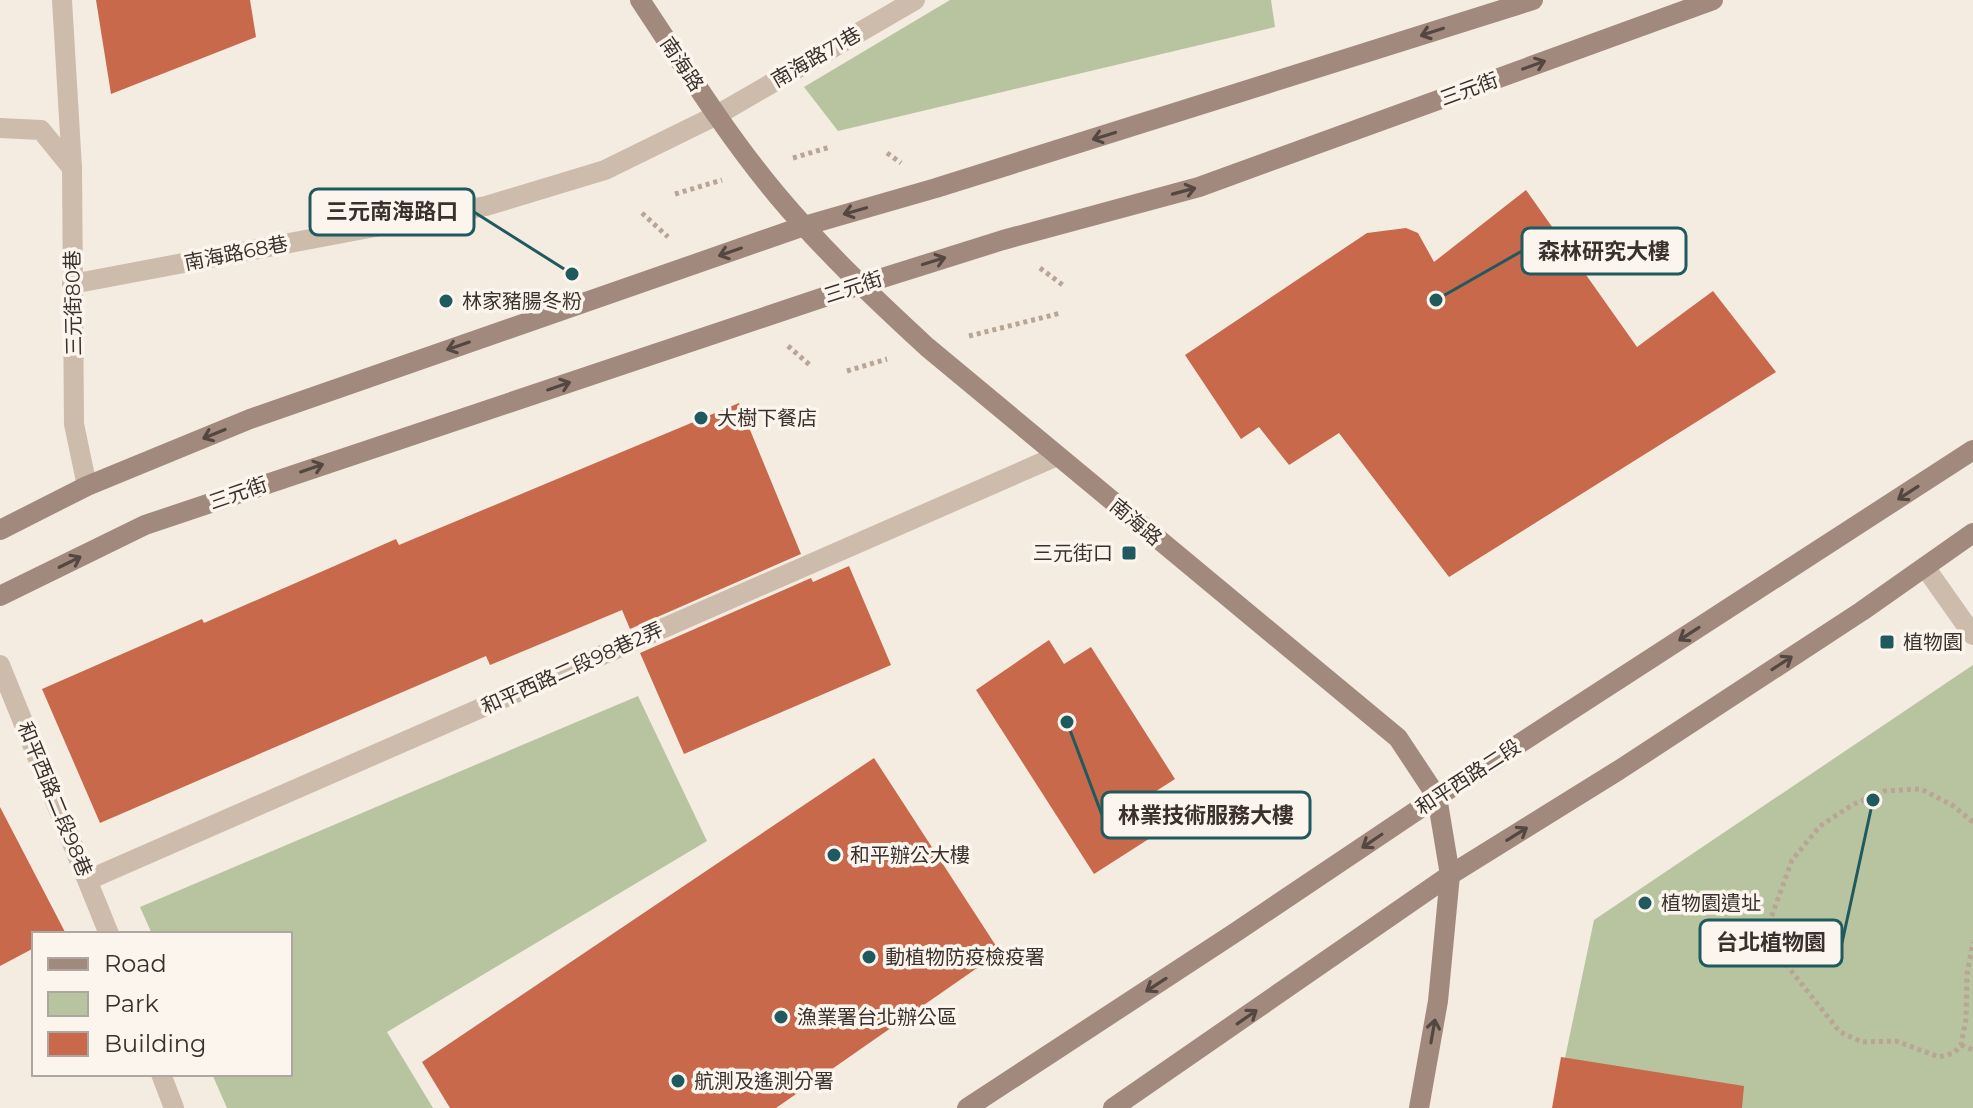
<svg xmlns="http://www.w3.org/2000/svg" width="1973" height="1108" font-family="Montserrat,'Noto Sans TC',sans-serif">
	<rect width="100%" height="100%" fill="#f4ebe1"/>
	<g fill="#b8c4a0">
		<polygon points="950,0 1271,0 1275,27 838,131 804,87"/>
		<polygon points="1973,665 1973,1108 1741,1108 1561,1077 1594,920"/>
		<polygon points="638,696 707,841 387,1032 433,1108 227,1108 212,1074 290,1074 290,934 152,934 140,907"/>
	</g>
	<g fill="#c8694b">
		<polygon points="96,0 250,0 256,37 111,94"/>
		<polygon points="1526,190 1637,347 1713,291 1776,372 1449,577 1339,433 1289,465 1259,427 1241,439 1185,355 1367,233 1406,228 1418,233 1434,262"/>
		<polygon points="739,403 801,554 630,629 622,610 490,665 486,656 100,823 42,689 202,619 204,623 396,539 399,545"/>
		<polygon points="849,566 891,665 684,754 640,653 811,578 813,582"/>
		<polygon points="1049,640 1064,664 1091,647 1175,779 1150,795 1169,826 1094,874 976,690"/>
		<polygon points="874,758 1000,952 776,1108 450,1108 422,1062"/>
		<polygon points="0,807 65,932 34,934 34,948 0,966"/>
		<polygon points="1561,1057 1744,1086 1742,1108 1552,1108"/>
	</g>
	<g fill="none" stroke-linecap="round" stroke-linejoin="round">
		<g stroke="#b9a596" stroke-width="5" stroke-dasharray="4 4" stroke-linecap="butt">
			<polyline points="887,153 901,163"/>
			<polyline points="793,158 830,147"/>
			<polyline points="675,194 722,180"/>
			<polyline points="642,213 668,237"/>
			<polyline points="1040,268 1064,286"/>
			<polyline points="969,336 1061,313"/>
			<polyline points="788,346 811,366"/>
			<polyline points="847,371 887,359"/>
			<polyline points="1973,822 1952,805 1921,789 1884,791 1852,805 1820,826 1792,860 1771,918 1771,939 1785,963 1840,1032 1862,1042 1896,1041 1939,1057 1954,1053 1961,1045 1966,1019 1967,974 1973,942"/>
			<polyline points="1961,1045 1973,1050"/>
		</g>
		<g stroke="#cdbbac" stroke-width="20">
			<polyline points="0,128 41,130 72,168 74,424 87,486"/>
			<polyline points="72,284 486,206 605,170 717,115 915,0"/>
			<polyline points="88,880 1057,456"/>
		</g>
		<g stroke="#cdbbac" stroke-width="20">
			<polyline points="62,0 72,168"/>
			<polyline points="1925,567 1973,635"/>
			<polyline points="0,665 109,934"/>
			<polyline points="161,1074 174,1108"/>
		</g>
		<g stroke="#a18a7d" stroke-width="20">
			<path d="M640,0C684,66 726,134 777,195C823,250 875,299 927,347L1398,738L1437,797L1450,875L1438,1001L1419,1108"/>
			<polyline points="0,530 87,486 250,419 804,226 936,188 1533,0"/>
			<polyline points="0,596 145,525 860,285 1003,240 1199,187 1713,0"/>
			<polyline points="967,1108 1236,932 1437,797 1973,450"/>
			<polyline points="1113,1108 1450,875 1619,770 1862,611 1973,533"/>
		</g>
	</g>
	<defs><path id="oneway-shaft" d="M-6 0H5M1.5-3L5.5 0L1.5 3" fill="none" stroke-width="1.6" stroke-linecap="round" stroke-linejoin="round" transform="scale(2)"/></defs>
	<g stroke="#544640">
		<use href="#oneway-shaft" transform="translate(1432 32) rotate(162)"/>
		<use href="#oneway-shaft" transform="translate(1534 65) rotate(-20)"/>
		<use href="#oneway-shaft" transform="translate(1104 136) rotate(163)"/>
		<use href="#oneway-shaft" transform="translate(1184 191) rotate(-15)"/>
		<use href="#oneway-shaft" transform="translate(855 211) rotate(164)"/>
		<use href="#oneway-shaft" transform="translate(730 252) rotate(161)"/>
		<use href="#oneway-shaft" transform="translate(934 261) rotate(-17)"/>
		<use href="#oneway-shaft" transform="translate(458 346) rotate(161)"/>
		<use href="#oneway-shaft" transform="translate(559 386) rotate(-19)"/>
		<use href="#oneway-shaft" transform="translate(214 434) rotate(158)"/>
		<use href="#oneway-shaft" transform="translate(312 468) rotate(-19)"/>
		<use href="#oneway-shaft" transform="translate(1908 493) rotate(147)"/>
		<use href="#oneway-shaft" transform="translate(70 562) rotate(-26)"/>
		<use href="#oneway-shaft" transform="translate(1689 634) rotate(147)"/>
		<use href="#oneway-shaft" transform="translate(1782 663) rotate(-33)"/>
		<use href="#oneway-shaft" transform="translate(1517 834) rotate(-32)"/>
		<use href="#oneway-shaft" transform="translate(1372 841) rotate(146)"/>
		<use href="#oneway-shaft" transform="translate(1156 985) rotate(147)"/>
		<use href="#oneway-shaft" transform="translate(1247 1017) rotate(-35)"/>
		<use href="#oneway-shaft" transform="translate(1433 1031) rotate(-80)"/>
	</g>
	<g fill="#1f5a5e" stroke="#fbf5ee" stroke-width="3">
		<circle cx="446" cy="301" r="8"/>
		<circle cx="701" cy="418" r="8"/>
		<rect x="1121" y="545" width="16" height="16" rx="4"/>
		<rect x="1879" y="634" width="16" height="16" rx="4"/>
		<circle cx="834" cy="855" r="8"/>
		<circle cx="1645" cy="903" r="8"/>
		<circle cx="869" cy="957" r="8"/>
		<circle cx="781" cy="1017" r="8"/>
		<circle cx="678" cy="1081" r="8"/>
	</g>
	<g text-anchor="middle" dominant-baseline="central" stroke-width="7" stroke-linejoin="round" paint-order="stroke">
		<g font-size="20" fill="#3b302b" stroke="#fbf5ee">
			<text transform="translate(816 57) rotate(-30)">南海路71巷</text>
			<text transform="translate(682 64) rotate(56)">南海路</text>
			<text transform="translate(1469 89) rotate(-20)">三元街</text>
			<text transform="translate(236 253) rotate(-11)">南海路68巷</text>
			<text transform="translate(853 287) rotate(-18)">三元街</text>
			<text transform="translate(73 303) rotate(-91)">三元街80巷</text>
			<text transform="translate(238 493) rotate(-19)">三元街</text>
			<text transform="translate(1136 522) rotate(40)">南海路</text>
			<text transform="translate(572 668) rotate(-24)">和平西路二段98巷2弄</text>
			<text transform="translate(1468 777) rotate(-33)">和平西路二段</text>
			<text transform="translate(55 799) rotate(68)">和平西路二段98巷</text>
		</g>
		<g font-size="20" fill="#3b302b" stroke="#fbf5ee" text-anchor="start">
			<text x="462" y="301">林家豬腸冬粉</text>
			<text x="717" y="418">大樹下餐店</text>
			<text x="1113" y="553" text-anchor="end">三元街口</text>
			<text x="1903" y="642">植物園</text>
			<text x="850" y="855">和平辦公大樓</text>
			<text x="1661" y="903">植物園遺址</text>
			<text x="885" y="957">動植物防疫檢疫署</text>
			<text x="797" y="1017">漁業署台北辦公區</text>
			<text x="694" y="1081">航測及遙測分署</text>
		</g>
	</g>
	<path fill="none" stroke="#1f5a5e" stroke-width="3" d="M572 274L474 212M1436 300L1522 251M1067 722L1102 815M1873 800L1842 943"/>
	<g fill="#1f5a5e" stroke="#fbf5ee" stroke-width="3">
		<circle cx="572" cy="274" r="8"/>
		<circle cx="1436" cy="300" r="8"/>
		<circle cx="1067" cy="722" r="8"/>
		<circle cx="1873" cy="800" r="8"/>
	</g>
	<g fill="#fbf5ee" stroke="#1f5a5e" stroke-width="3">
		<rect x="310" y="189" width="164" height="46" rx="8"/>
		<rect x="1522" y="228" width="164" height="46" rx="8"/>
		<rect x="1102" y="792" width="208" height="46" rx="8"/>
		<rect x="1700" y="920" width="142" height="46" rx="8"/>
	</g>
	<g font-size="22" text-anchor="middle" font-weight="bold" fill="#3b302b">
		<text x="392" y="219">三元南海路口</text>
		<text x="1604" y="259">森林研究大樓</text>
		<text x="1206" y="823">林業技術服務大樓</text>
		<text x="1771" y="950">台北植物園</text>
	</g>
	<rect x="32" y="932" width="260" height="144" fill="#fbf5ee" stroke="#aea6a0" stroke-width="2"/>
	<rect x="48" y="958" width="40" height="12" fill="#a18a7d" stroke="#aea6a0" stroke-width="2"/>
	<text x="104" y="972" font-size="24" fill="#3b302b">Road</text>
	<rect x="48" y="992" width="40" height="24" fill="#b8c4a0" stroke="#aea6a0" stroke-width="2"/>
	<text x="104" y="1012" font-size="24" fill="#3b302b">Park</text>
	<rect x="48" y="1032" width="40" height="24" fill="#c8694b" stroke="#aea6a0" stroke-width="2"/>
	<text x="104" y="1052" font-size="24" fill="#3b302b">Building</text>
</svg>
